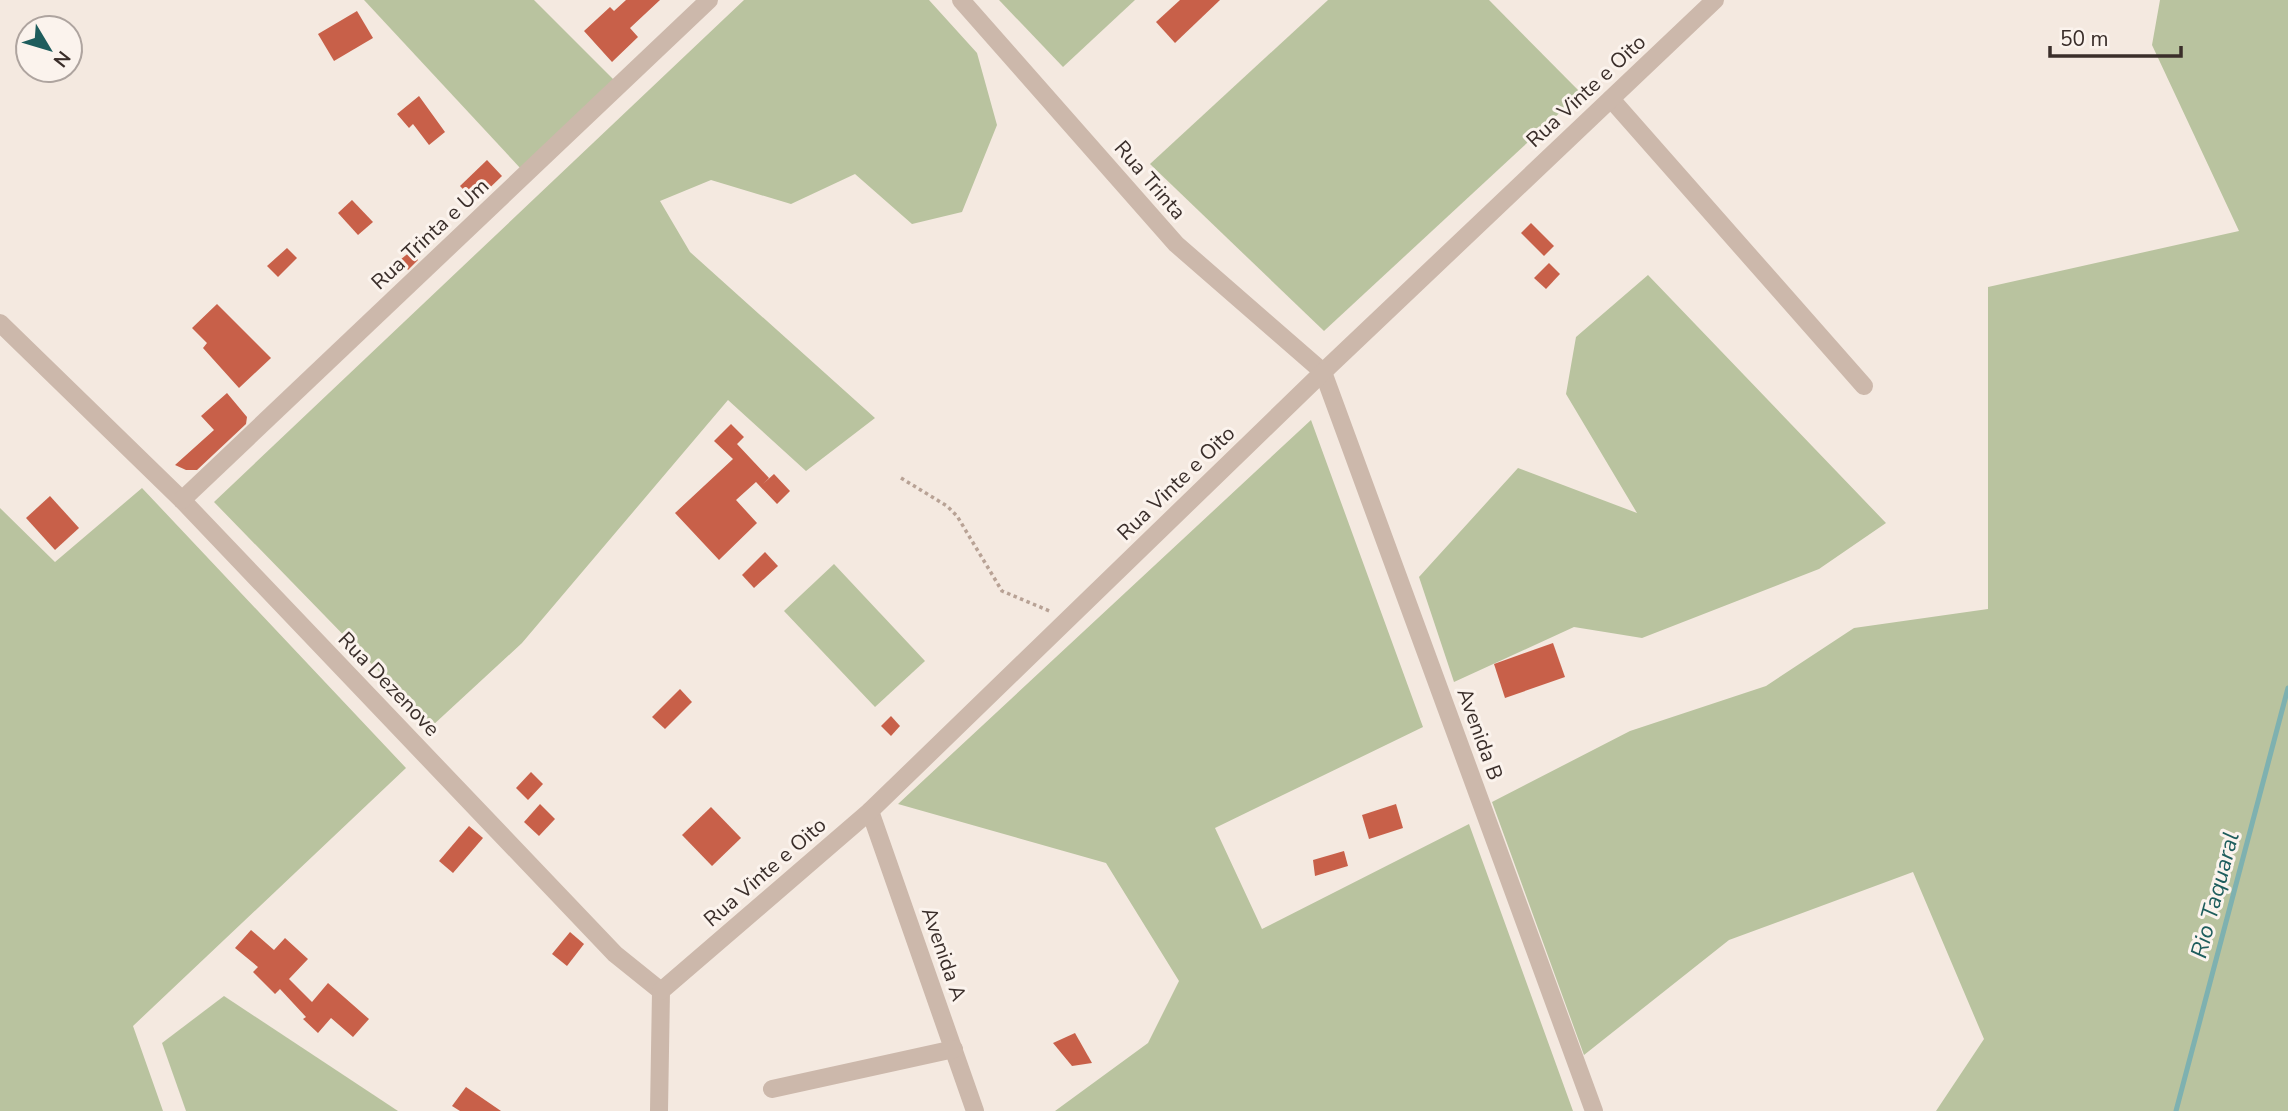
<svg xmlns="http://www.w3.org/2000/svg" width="2288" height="1111" font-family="'Nunito Sans',sans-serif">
	<rect width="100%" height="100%" fill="#f4e9e0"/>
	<g fill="#b9c39f">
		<polygon points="364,0 534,0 614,80 522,170"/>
		<polygon points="744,0 929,0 977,53 997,125 962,212 912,224 855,174 791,204 711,180 660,201 690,252 875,418 806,471 728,400 522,643 432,726 214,502"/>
		<polygon points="999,0 1135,0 1063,67"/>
		<polygon points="1328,0 1489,0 1581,93 1324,331 1150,164"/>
		<polygon points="2160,0 2288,0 2288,1111 1936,1111 1984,1039 1913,872 1729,940 1584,1055 1492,802 1630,731 1766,686 1854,628 1988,609 1988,287 2239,231 2152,45"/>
		<polygon points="1648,275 1886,523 1819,569 1642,638 1574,627 1454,682 1419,577 1518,468 1637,513 1566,394 1576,337"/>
		<polygon points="1311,420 1423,727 1215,828 1262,929 1469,824 1573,1111 1055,1111 1148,1043 1179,981 1106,863 898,804"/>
		<polygon points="142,488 406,768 133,1026 163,1111 0,1111 0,508 55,562"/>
		<polygon points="834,564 925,661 875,707 784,611"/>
		<polygon points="224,996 398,1111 186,1111 162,1043"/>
	</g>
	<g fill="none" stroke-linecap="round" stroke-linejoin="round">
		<polyline stroke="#7eb1b0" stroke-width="5" points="2176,1111 2288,688"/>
	</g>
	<g fill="#c86049">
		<polygon points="626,0 660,0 630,28 638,37 612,62 584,31 610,7 614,11"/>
		<polygon points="1180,0 1220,0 1175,43 1156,22"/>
		<polygon points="357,11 373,38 334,61 318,34"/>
		<polygon points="419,96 445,132 429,145 413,124 409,128 397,114"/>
		<polygon points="487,160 502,176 475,202 460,186"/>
		<polygon points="352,200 373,222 358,235 338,213"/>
		<polygon points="1531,223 1554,246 1544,256 1521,233"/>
		<polygon points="287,248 297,258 278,277 267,266"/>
		<polygon points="411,251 418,260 408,270 400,260"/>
		<polygon points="1549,263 1560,274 1546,289 1534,278"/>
		<polygon points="217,304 271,358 239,388 203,348 207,343 192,328"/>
		<polygon points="227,393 247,417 246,424 197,470 186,470 175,465 214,430 201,416"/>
		<polygon points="731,424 744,437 737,444 769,478 763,484 774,474 790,491 777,504 756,482 736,500 757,523 719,560 675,513 733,459 714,441"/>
		<polygon points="50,496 79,528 55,550 26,518"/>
		<polygon points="765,552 778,566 754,588 742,575"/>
		<polygon points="1553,643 1565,677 1505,698 1494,664"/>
		<polygon points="680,689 692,702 665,729 652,717"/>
		<polygon points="891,716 900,726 891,736 881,726"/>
		<polygon points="531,772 543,784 528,800 516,788"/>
		<polygon points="540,804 555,819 539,836 524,822"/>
		<polygon points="1396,804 1403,828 1369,839 1362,815"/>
		<polygon points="711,807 741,838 712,866 682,835"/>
		<polygon points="469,826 483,838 453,873 439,861"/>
		<polygon points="1344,851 1348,866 1315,876 1313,860"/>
		<polygon points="251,930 274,950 285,938 308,959 289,979 312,1002 328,983 369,1019 353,1037 331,1018 318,1033 303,1019 306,1017 280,989 275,994 253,972 258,967 235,948"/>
		<polygon points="570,932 584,944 567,966 552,954"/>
		<polygon points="1075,1033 1092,1063 1072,1066 1053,1043"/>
		<polygon points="466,1087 501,1111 460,1111 452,1106"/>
	</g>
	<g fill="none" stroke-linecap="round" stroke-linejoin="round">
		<polyline stroke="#b8a295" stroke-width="3.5" stroke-dasharray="3.5 3.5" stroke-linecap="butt" points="901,478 947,506 957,516 1002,591 1052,612"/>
		<g stroke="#ccb8ab" stroke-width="18">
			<polyline points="961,0 1176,244 1323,372 1594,1111"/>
			<polyline points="1611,99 1864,386"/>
			<polyline points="0,323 182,500 615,954 661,991 659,1111"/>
			<polyline points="182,500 709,0"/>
			<polyline points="870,811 975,1111"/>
			<polyline points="661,991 870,811 1323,372 1715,0"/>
			<polyline points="772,1089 954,1049"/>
		</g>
	</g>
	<g text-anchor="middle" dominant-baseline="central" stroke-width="6" stroke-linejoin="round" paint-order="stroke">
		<g font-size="21" fill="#3a2e2a" stroke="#fbf3ed">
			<text transform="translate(1586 91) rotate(-43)">Rua Vinte e Oito</text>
			<text transform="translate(1150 180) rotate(49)">Rua Trinta</text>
			<text transform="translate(430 234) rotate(-43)">Rua Trinta e Um</text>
			<text transform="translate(1176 483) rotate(-44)">Rua Vinte e Oito</text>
			<text transform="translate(389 684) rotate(46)">Rua Dezenove</text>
			<text transform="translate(1480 734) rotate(70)">Avenida B</text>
			<text transform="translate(765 872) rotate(-41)">Rua Vinte e Oito</text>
			<text transform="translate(944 954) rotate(71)">Avenida A</text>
		</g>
		<g font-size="23" font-style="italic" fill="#1e5d5d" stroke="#fbf3ed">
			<text transform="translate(2215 895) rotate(-75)">Rio Taquaral</text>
		</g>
	</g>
	<g transform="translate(49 49) rotate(128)"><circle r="33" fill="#fbf3ed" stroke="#aea49f" stroke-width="2"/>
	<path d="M0-5L12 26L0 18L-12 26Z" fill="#1e5d5d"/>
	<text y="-10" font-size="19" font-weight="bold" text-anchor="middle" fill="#3a2e2a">N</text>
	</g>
	<path d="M2050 46v10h131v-10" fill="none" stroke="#3a2e2a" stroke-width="3.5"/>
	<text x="2060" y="46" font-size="21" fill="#3a2e2a" stroke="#fbf3ed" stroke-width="5" paint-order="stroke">50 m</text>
</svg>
